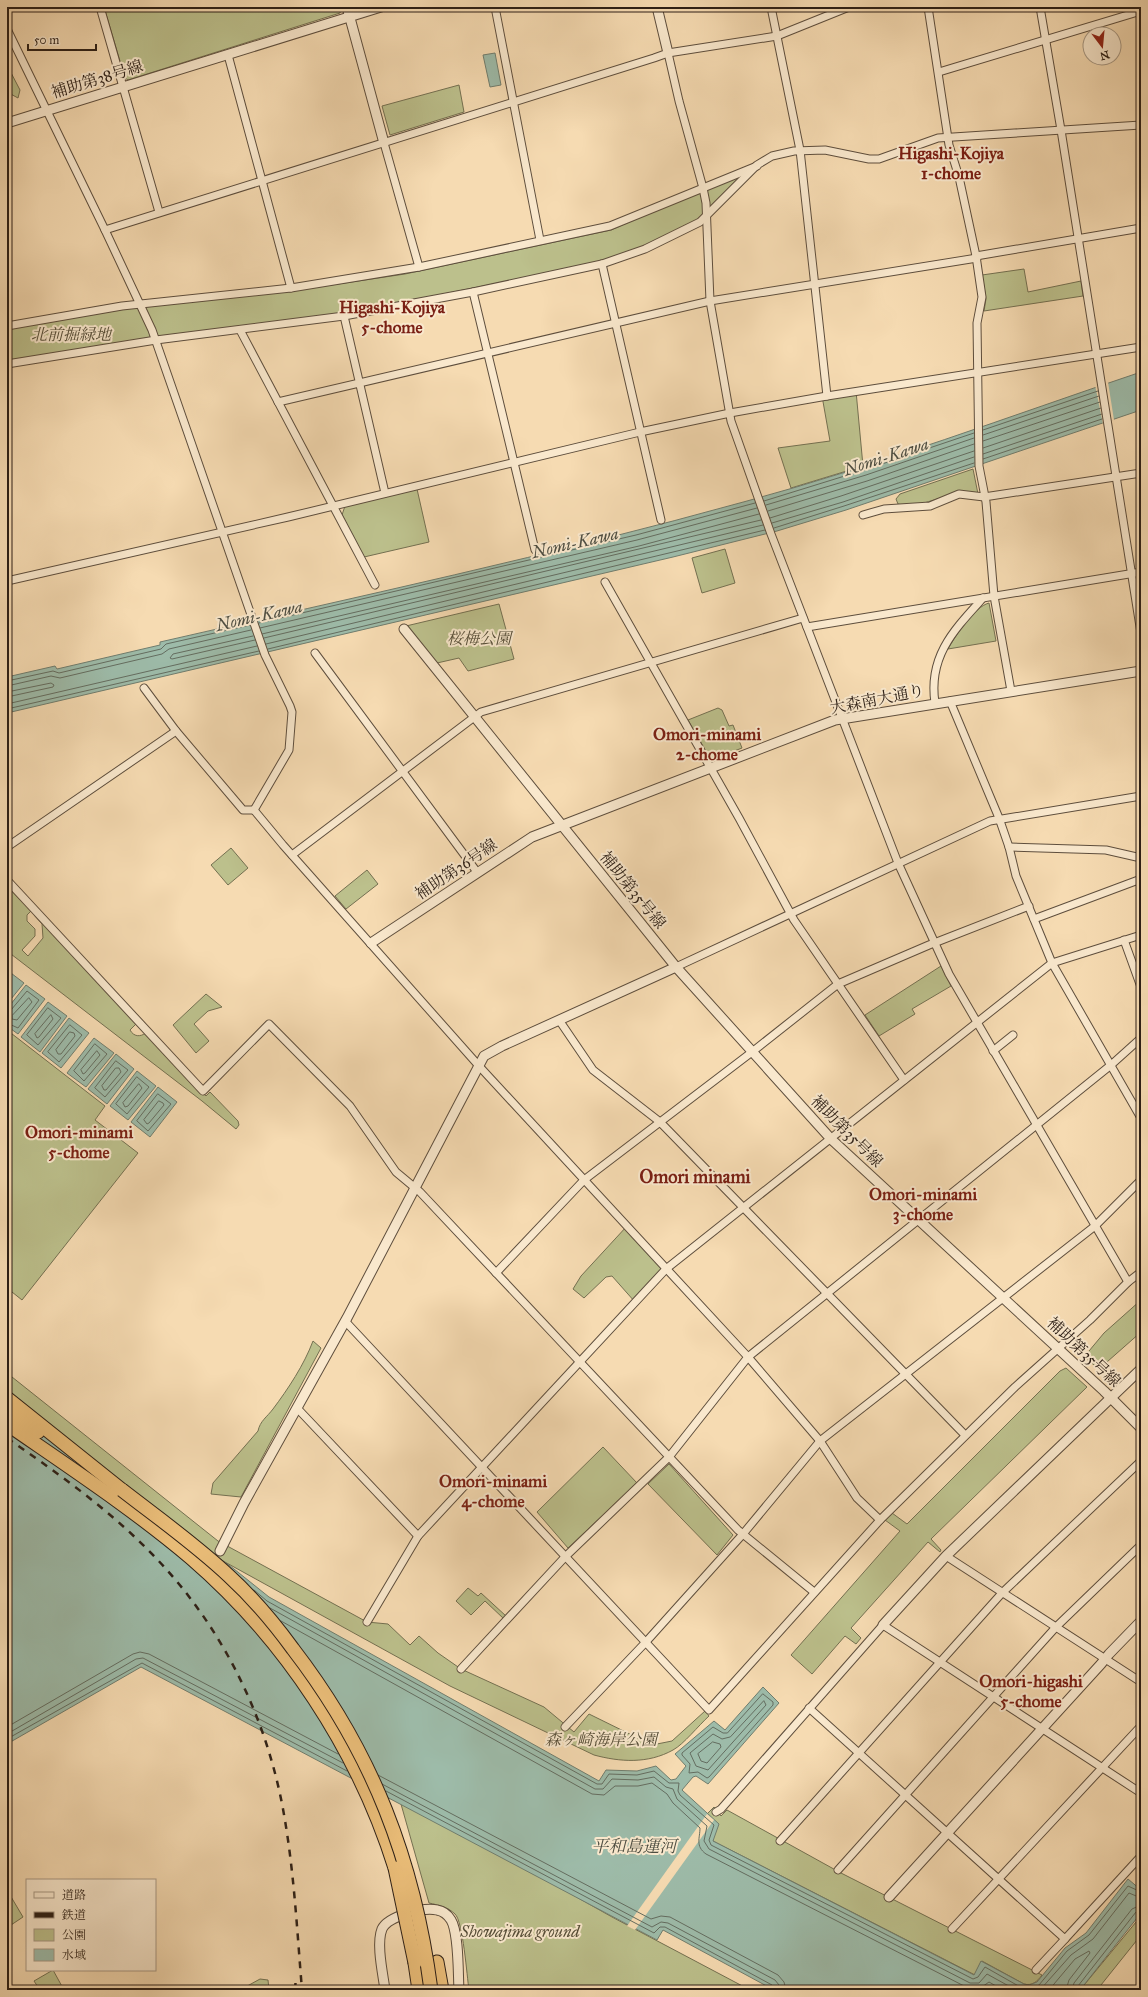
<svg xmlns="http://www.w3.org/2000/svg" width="1148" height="1997" font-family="'IM FELL Great Primer','Noto Serif JP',serif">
	<rect width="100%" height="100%" fill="#f6dbb2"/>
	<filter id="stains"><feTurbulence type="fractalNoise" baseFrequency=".005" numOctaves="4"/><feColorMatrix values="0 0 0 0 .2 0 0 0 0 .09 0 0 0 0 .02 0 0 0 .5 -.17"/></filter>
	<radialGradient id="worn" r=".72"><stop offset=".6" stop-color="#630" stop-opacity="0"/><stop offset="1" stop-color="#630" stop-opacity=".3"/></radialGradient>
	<g fill="#bcc08c" stroke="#747051">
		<polygon points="104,7 342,7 340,13 128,80 125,78"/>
		<polygon points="7,65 20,90 18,98 7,92"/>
		<polygon points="459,85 464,112 390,135 382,106"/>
		<polygon points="748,170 699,219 644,247 602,262 364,310 7,362 7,328 136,307 291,291 405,274 611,230"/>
		<polygon points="1024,269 1028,292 1081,281 1083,296 984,311 986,299 982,275"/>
		<polygon points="856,391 863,466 791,488 778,448 830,441 822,396"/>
		<path d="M973,469L978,494C968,494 957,494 947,496C931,500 914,509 898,504L896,499L900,494Z"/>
		<polygon points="417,489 429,542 364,557 342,515 345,506"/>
		<polygon points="725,549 735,583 702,593 692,558"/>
		<path d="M989,603L996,641L948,649C956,635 974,607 989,603Z"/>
		<polygon points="499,604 514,659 468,671 459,658 437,663 406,626"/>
		<polygon points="718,708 722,710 729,726 733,725 742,748 711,760 688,720"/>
		<polygon points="231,848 248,868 228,885 211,865"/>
		<polygon points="367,870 378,884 346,909 335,896"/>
		<path d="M7,886L31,911L27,915V921L35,929V936L22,950L28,956L43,938L42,924L34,915L35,914L137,1023L130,1030C134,1037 140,1037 146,1033L206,1096L210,1092L238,1121L239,1125L236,1129L202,1101L7,951Z"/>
		<polygon points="941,966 951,986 912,1009 915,1014 879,1036 865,1015"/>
		<polygon points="206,994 222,1007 208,1011 194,1024 209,1041 196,1053 173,1025"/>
		<polygon points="7,1030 105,1106 95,1120 138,1153 22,1300 7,1288"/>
		<polygon points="627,1226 666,1269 635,1302 612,1276 606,1277 584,1298 573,1289 581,1276"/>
		<polygon points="1141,1300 1141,1332 1099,1369 1084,1357 1104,1333"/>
		<path d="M313,1341L321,1348L241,1497L211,1494L213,1483L258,1431C260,1421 267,1417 273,1409C288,1389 304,1365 313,1341Z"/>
		<polygon points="1066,1368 1087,1387 931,1539 941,1550 940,1552 928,1542 851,1628 861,1638 856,1644 845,1636 812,1674 791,1655 900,1531 885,1520 892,1513 907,1524 1060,1371"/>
		<path d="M7,1373L218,1541L367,1622L388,1624L410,1645L419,1636L438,1653L461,1669L544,1707L574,1732L589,1714L652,1745L672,1741L705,1711L709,1716C698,1726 684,1744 673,1750C648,1764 620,1762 594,1755L450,1686L214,1556L7,1390Z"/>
		<polygon points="603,1447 637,1483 568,1548 537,1512"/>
		<polygon points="669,1464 733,1535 717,1555 648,1484"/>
		<polygon points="468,1588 478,1596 481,1593 506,1616 504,1619 485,1601 471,1615 456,1601"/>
		<path d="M399,1797L612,1917L750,1990H469C467,1977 463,1921 455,1914C448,1907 438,1905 429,1903Z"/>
		<path d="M714,1807L721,1816L727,1810L841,1873L1042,1975C1037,1982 1032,1986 1024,1984L982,1961L975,1975L713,1841L707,1814Z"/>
		<polygon points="7,1890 23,1917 8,1927 7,1926"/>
		<polygon points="1141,1916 1141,1935 1097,1990 1080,1990"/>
		<polygon points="53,1970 64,1990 40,1990 34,1981"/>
		<polygon points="260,1979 268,1980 269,1990 240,1990"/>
	</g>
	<g fill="#9dbba9" stroke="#707d6e">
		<polygon points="495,53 501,85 490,87 483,55"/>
		<path d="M1141,372V410L846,510L777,531L673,557L7,713V677L55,666L57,669L160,645V642C356,597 553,555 747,501C880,465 1010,416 1141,372Z"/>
		<polygon points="7,970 24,983 7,1004"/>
		<polygon points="26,985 45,999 18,1034 7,1026 7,1009"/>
		<polygon points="48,1002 67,1016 40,1052 21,1037"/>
		<polygon points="69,1018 89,1033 61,1068 42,1053"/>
		<polygon points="94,1038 114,1053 86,1087 67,1073"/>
		<polygon points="116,1054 134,1069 107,1104 88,1089"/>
		<polygon points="137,1071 156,1086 128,1120 110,1106"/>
		<polygon points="158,1087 177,1102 150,1137 131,1122"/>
		<polygon points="7,1390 214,1556 229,1565 269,1597 599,1781 606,1770 637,1771 656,1766 671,1780 676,1779 686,1766 675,1754 714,1721 725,1730 763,1687 779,1703 708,1784 696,1776 693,1777 682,1790 719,1824 713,1841 974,1975 981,1961 1024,1984 1029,1985 1037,1982 1065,1948 1086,1933 1128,1879 1141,1890 1141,1913 1080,1990 774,1990 663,1930 657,1940 141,1667 7,1744"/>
	</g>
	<g fill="#f6dbb2">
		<polygon points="1108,382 1114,420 1103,424 1095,385"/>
		<polygon points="707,1814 714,1820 635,1930 627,1926"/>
	</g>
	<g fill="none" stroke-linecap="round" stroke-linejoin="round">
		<g stroke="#646d60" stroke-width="1">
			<polyline points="983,430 1098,391"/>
			<polyline points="983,435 1099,396"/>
			<polyline points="983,441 1100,402"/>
			<polyline points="983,448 1101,408"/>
			<polyline points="983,454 1102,414"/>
			<polyline points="983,459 1102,419"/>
			<polyline points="764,501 864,470 974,433"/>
			<polyline points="766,505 866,475 974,438"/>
			<polyline points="768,511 867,481 974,444"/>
			<polyline points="770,518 841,496 974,451"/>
			<polyline points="772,523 843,502 974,457"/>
			<polyline points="774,528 844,506 974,463"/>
			<polyline points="259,623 636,535 755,503"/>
			<polyline points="260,628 637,540 757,508"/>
			<polyline points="262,634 639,546 759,514"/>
			<polyline points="253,636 173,654 170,658 172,659 255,640"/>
			<polyline points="264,638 761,520"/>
			<polyline points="266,644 763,525"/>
			<polyline points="268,649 765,530"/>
			<polyline points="7,681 53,671 59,673 161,649 166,644 250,625"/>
			<polyline points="7,686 51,676 60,678 162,654 169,649 251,630"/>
			<polyline points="7,692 51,683 54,685 53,687 7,697"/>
			<polyline points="7,704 257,646"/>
			<polyline points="7,709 259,651"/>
			<polygon points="29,998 32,1002 17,1020 12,1019 12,1016"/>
			<polygon points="48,1008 61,1018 38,1045 27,1035"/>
			<polyline points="7,1011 11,1010 27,991 39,1000 18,1028 7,1023"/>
			<polygon points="51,1015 53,1019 39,1037 37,1038 35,1034"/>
			<polygon points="70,1025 82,1035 59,1062 48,1052"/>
			<polygon points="70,1032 74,1033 75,1036 61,1054 58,1054 56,1050"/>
			<polygon points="95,1044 107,1054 84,1081 74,1071"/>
			<polygon points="97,1051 100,1055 85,1073 83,1074 81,1070"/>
			<polygon points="116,1061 128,1070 105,1097 95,1088"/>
			<polygon points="116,1068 119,1068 121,1072 106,1090 104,1090 102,1086"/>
			<polygon points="137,1077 149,1087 127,1114 116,1104"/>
			<polygon points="139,1084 142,1088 128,1106 125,1107 123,1103"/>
			<polygon points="158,1094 171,1104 148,1131 137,1121"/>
			<polygon points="159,1101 163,1103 164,1105 149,1123 147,1124 144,1120"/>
			<polyline points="254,1590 267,1601 597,1784 602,1784 609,1774 637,1775 654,1771 669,1783 679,1783 678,1791 680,1795 714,1825 709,1840 711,1845 973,1979 978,1977 985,1967 1022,1988 1030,1989 1039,1985 1067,1951 1089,1935 1128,1886 1141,1892"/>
			<polyline points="270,1608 595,1789 603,1789 612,1779 638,1780 654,1777 666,1787 673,1789 677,1799 707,1826 704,1841 709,1849 970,1983 979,1983 987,1974 1016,1990"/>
			<path d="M281,1621L592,1794L604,1795L615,1786H638L652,1783L667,1794L673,1803L700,1828C700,1838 695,1846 706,1854L968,1988L979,1989L989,1982L1003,1990"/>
			<polygon points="763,1694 773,1702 773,1705 709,1777 707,1778 698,1772 689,1773 690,1764 682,1755 682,1753 713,1727 723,1733 727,1733"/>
			<polygon points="764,1701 766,1705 708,1770 696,1766 690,1753 713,1734 722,1739 730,1737"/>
			<polyline points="7,1727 133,1654 140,1652 149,1654 338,1754"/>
			<polyline points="7,1734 136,1659 143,1658 343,1763"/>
			<polyline points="7,1739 142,1663 347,1771"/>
			<polygon points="713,1742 720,1744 721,1747 707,1763 701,1761 698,1754"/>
			<polyline points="378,1775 651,1919 661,1916 670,1917 778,1975 784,1982 786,1990"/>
			<polyline points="382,1784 652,1927 661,1922 668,1923 775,1980 779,1985 780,1990"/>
			<polyline points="386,1791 654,1933 660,1927 665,1927 772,1985 775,1990"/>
			<polyline points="1040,1990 1071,1955 1093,1939 1129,1893 1141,1898"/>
			<polyline points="1049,1990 1075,1959 1089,1951 1090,1953 1069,1980 1066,1990"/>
			<polyline points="1072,1990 1074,1983 1132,1909 1141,1905"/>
			<polyline points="1077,1990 1078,1986 1136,1912 1141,1911"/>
		</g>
		<defs>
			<g id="minor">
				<polyline points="100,7 159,212"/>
				<polyline points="495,7 540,240"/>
				<polyline points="771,7 800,150 827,396"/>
				<polyline points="928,7 949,145 959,177 976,256 982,297 977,323 979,466 986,502 994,596 1011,691"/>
				<polyline points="1040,7 1061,130 1141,633"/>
				<polyline points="7,29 105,230 152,330 265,655 290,706 292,712 289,750 254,810"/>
				<polyline points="668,53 679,101 703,188 706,203 710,301 731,421 771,534 898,863 949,974 1128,1282"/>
				<polyline points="228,55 291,288"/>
				<polyline points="939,72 1141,11"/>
				<polyline points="384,143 419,267"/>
				<polyline points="105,230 654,58 668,53 777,36 849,7"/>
				<polyline points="976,256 1141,228"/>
				<polyline points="602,264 661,520"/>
				<polyline points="473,292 535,550"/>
				<polyline points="344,316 385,493"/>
				<polyline points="7,326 122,306 291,288 419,267 610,226 757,166"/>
				<polyline points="240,330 375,585"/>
				<polyline points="7,364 156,340 344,316 473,292 602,264 645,249 700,222 757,165 772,156 794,151 825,150 869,159 879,159 938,138 1141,125"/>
				<polyline points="278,402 710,301 977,258"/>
				<polyline points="863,515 884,509 930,506 959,494 984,497 1141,473"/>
				<polyline points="7,581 288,517 640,432 730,413 827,396 1141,347"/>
				<polyline points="605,582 739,818 794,920 904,1080"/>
				<polyline points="807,627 1141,572"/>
				<polyline points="315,653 477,872"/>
				<polyline points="144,688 176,731"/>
				<polyline points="950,701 999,818 1009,847 1016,876 1052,963 1141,1118"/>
				<path d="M935,703C928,656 954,630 983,598"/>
				<polyline points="254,810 283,845 479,1066 748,1357 820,1441 857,1498 880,1520"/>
				<polyline points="7,847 176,731 243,810 254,810"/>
				<polyline points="1009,847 1106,850 1141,858"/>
				<polyline points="292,855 481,712 803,618"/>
				<polyline points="7,880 203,1091 269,1024 350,1106 396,1172 420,1192 738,1530 814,1592"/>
				<polyline points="1034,919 1141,879"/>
				<polyline points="1124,940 1141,987"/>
				<polyline points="676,967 990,821 1141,796"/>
				<polyline points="559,1020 593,1070 660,1122 965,1435"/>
				<polyline points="993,1051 1013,1035"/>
				<polyline points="496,1273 584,1180 752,1052 838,984 929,945 1029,906"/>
				<polyline points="345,1321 709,1710 880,1520 1015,1387 1090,1320 1128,1282 1141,1272"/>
				<polyline points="297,1408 418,1536"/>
				<polyline points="946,1556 1141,1682"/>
				<polyline points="367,1622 418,1536 666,1269 1052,963 1141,935"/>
				<polyline points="461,1669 565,1557 669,1457 748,1357 1111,1065 1141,1038"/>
				<polyline points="809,1708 1065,1939 1141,1856"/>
				<polyline points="565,1727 645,1643 743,1534 820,1441 1095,1226 1141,1180"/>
				<polyline points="716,1812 721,1809 883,1625 1141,1793"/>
				<polyline points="780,1841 1002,1593 1141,1461"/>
				<polyline points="838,1870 1056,1627 1141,1545"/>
				<polyline points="952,1929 1141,1726"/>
				<polyline points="1036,1970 1065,1939"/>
			</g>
			<g id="tertiary">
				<polyline points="347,7 384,143"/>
				<polyline points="657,7 668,53"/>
				<polyline points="7,123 381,7"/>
				<polyline points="404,629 676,967 831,1139 1104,1391 1141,1428"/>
				<polyline points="371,943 532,837 835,720 1141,671"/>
				<polyline points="220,1551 244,1503 347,1318 484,1056 502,1046 676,967"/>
				<polyline points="883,1625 946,1556 1141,1369"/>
				<polyline points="889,1897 1101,1664 1109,1654 1141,1621"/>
				<path d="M385,1990C383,1974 376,1944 382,1929C388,1916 424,1907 437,1910C443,1911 448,1915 451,1920C459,1933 458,1974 459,1990"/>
			</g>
			<g id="motorway">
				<polyline points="7,1398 122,1490"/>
				<polyline points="7,1411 38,1432"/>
				<path d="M7,1424C69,1467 133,1509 191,1558C285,1639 358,1750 395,1868"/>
				<polyline points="437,1962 442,1990"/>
				<polyline points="415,1963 419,1990"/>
			</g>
		</defs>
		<use href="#minor" stroke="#5e4e3d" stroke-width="9"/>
		<use href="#tertiary" stroke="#5e4e3d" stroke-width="11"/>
		<use href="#motorway" stroke="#2c1f16" stroke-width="15"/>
		<use href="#minor" stroke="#f9e8cd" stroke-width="7"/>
		<use href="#tertiary" stroke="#f9e8cd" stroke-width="9"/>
		<use href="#motorway" stroke="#ebbe79" stroke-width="13"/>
		<g stroke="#2c1f16" stroke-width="2.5" stroke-dasharray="7 7" stroke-linecap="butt">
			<path d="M7,1438C56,1472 107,1508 149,1551C219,1621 265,1712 283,1809C294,1869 297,1930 302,1990"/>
			<polyline points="295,1990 296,1976"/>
		</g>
		<defs>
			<g id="motorway-bridge">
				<path d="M122,1490C158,1518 195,1544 229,1576C253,1598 274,1623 293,1649C373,1753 414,1861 431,1990"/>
				<polyline points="395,1868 415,1963"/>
			</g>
		</defs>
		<use href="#motorway-bridge" stroke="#2c1f16" stroke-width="15" stroke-linecap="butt"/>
		<use href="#motorway-bridge" stroke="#ebbe79" stroke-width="13"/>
	</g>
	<g text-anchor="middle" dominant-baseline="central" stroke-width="4" stroke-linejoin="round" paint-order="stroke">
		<g font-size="16" fill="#2c1f16" stroke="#f9e8cd">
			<text transform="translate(97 79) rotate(-17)">補助第38号線</text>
			<text transform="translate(877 699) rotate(-11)">大森南大通り</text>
			<text transform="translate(456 869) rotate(-34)">補助第36号線</text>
			<text transform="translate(633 890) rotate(51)">補助第35号線</text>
			<text transform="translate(847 1131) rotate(45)">補助第35号線</text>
			<text transform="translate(1084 1352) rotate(43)">補助第35号線</text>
		</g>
		<g font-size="16" font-style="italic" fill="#574f39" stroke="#f9e8cd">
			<text x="71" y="334">北前掘緑地</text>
			<text x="479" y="638">桜梅公園</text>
			<text x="601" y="1739">森ヶ崎海岸公園</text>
			<text x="520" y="1931">Showajima ground</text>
		</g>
		<g font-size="17" font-weight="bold" fill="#7a1f14" stroke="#f9e8cd">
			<text x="951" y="153">Higashi-Kojiya<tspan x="951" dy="20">1-chome</tspan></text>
			<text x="392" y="307">Higashi-Kojiya<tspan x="392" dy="20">5-chome</tspan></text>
			<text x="707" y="734">Omori-minami<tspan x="707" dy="20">2-chome</tspan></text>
			<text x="79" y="1132">Omori-minami<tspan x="79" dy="20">5-chome</tspan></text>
			<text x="923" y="1194">Omori-minami<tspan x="923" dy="20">3-chome</tspan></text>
			<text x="493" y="1481">Omori-minami<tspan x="493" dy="20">4-chome</tspan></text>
			<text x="1031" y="1681">Omori-higashi<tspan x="1031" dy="20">5-chome</tspan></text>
		</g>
		<g font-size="17" font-style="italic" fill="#4e4e42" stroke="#f9e8cd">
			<text transform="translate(886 457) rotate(-18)">Nomi-Kawa</text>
			<text transform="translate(575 543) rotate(-13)">Nomi-Kawa</text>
			<text transform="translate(259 616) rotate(-13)">Nomi-Kawa</text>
			<text x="634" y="1846">平和島運河</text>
		</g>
		<g font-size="18" font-weight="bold" fill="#7a1f14" stroke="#f9e8cd">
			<text x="695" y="1177">Omori minami</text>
		</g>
	</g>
	<rect width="1148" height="1997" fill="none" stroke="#f6dbb2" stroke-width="24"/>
	<rect x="8" y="8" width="1132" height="1981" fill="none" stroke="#2c1f16" stroke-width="2"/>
	<rect x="12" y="12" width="1124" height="1973" fill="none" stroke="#2c1f16"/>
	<rect x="26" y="1879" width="130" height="92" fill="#f9e8cd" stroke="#a79884"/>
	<rect x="34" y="1892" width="20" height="6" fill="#f9e8cd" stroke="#a79884"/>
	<text x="62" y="1899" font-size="12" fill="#2c1f16">道路</text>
	<rect x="34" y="1912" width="20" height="6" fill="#2c1f16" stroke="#a79884"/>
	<text x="62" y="1919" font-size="12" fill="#2c1f16">鉄道</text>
	<rect x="34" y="1929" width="20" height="12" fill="#bcc08c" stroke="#a79884"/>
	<text x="62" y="1939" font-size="12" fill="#2c1f16">公園</text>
	<rect x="34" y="1949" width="20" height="12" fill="#9dbba9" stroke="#a79884"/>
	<text x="62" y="1959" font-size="12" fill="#2c1f16">水域</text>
	<g transform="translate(1102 46) rotate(164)"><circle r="19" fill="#f9e8cd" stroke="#a79884"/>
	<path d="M0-3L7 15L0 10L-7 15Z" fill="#8f2418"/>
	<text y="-6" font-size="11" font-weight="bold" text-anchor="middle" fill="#2c1f16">N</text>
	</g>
	<path d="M28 44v6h68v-6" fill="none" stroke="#2c1f16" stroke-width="2"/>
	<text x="34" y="44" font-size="12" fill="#2c1f16" stroke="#f9e8cd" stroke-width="3" paint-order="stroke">50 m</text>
	<rect width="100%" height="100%" filter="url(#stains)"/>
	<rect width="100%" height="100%" fill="url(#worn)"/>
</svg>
